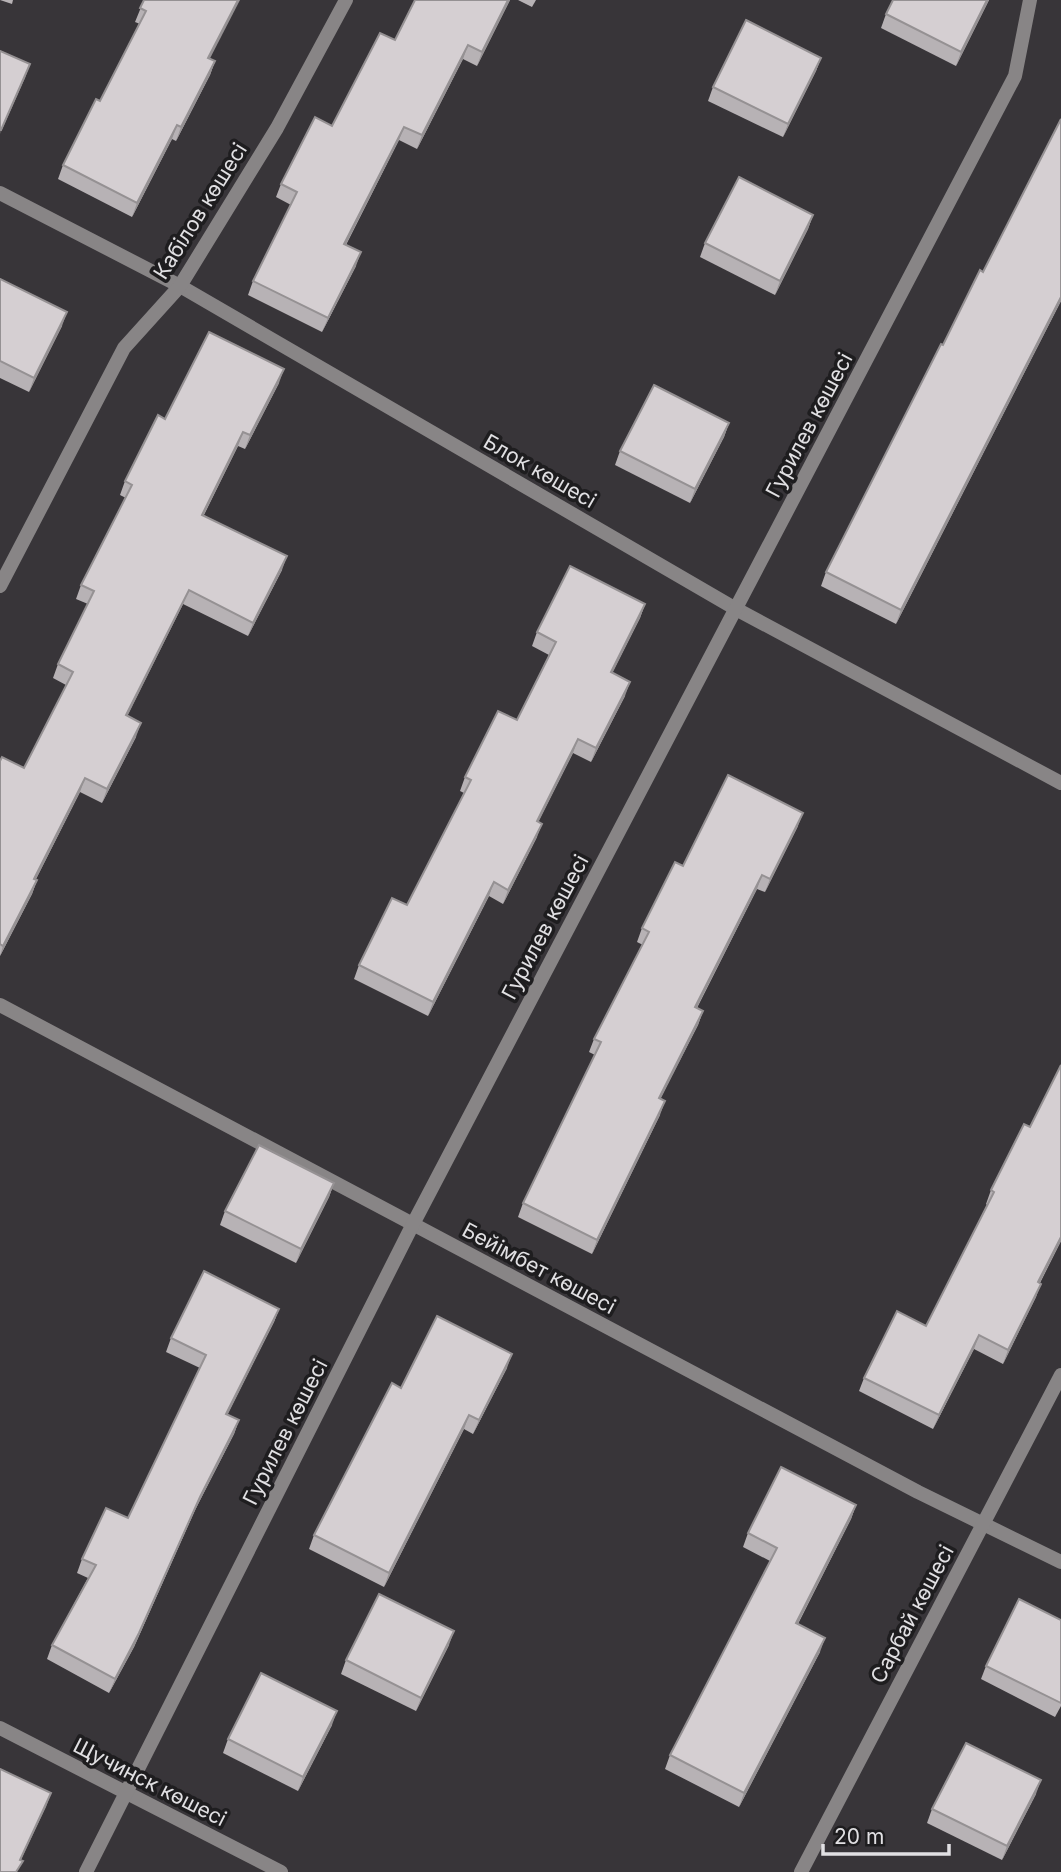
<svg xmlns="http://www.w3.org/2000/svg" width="1061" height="1872" font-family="Inter,sans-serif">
	<rect width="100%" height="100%" fill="#383539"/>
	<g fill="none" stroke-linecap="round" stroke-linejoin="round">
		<g stroke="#888586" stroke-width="14">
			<polyline points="0,193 180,286 736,609 1061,783"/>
			<polyline points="0,586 124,348 180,286 277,128 346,0"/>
			<polyline points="0,1005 918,1492 1061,1562"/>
			<polyline points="0,1728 281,1872"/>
			<polyline points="86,1872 413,1224 1015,76 1030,0"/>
			<polyline points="801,1872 1061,1375"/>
		</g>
	</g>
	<g fill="#b7b2b5">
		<polygon points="0,0 13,0 12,4"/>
		<polygon points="144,0 210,59 215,61 210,75 176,141 172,139 132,217 58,179 63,165 100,101 140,24 135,22"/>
		<polygon points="415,0 510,0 477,66 463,59 417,149 399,140 346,245 356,266 322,332 248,295 253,281 291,205 276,197 281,184 332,126 395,40"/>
		<polygon points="518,0 536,0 532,7"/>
		<polygon points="893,0 989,0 956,66 881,28 886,14"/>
		<polygon points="821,58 816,71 783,137 708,101 713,87"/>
		<polygon points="1061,119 1061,301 896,624 821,586 826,572 943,345 983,272"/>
		<polygon points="813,215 808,229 775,295 700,257 705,243"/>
		<polygon points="0,279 62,326 29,392 0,378"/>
		<polygon points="279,383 245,449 238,446 204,515 282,570 248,636 183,604 127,716 136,737 102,803 80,792 36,879 37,880 32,894 0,956 0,761 24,768 66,685 53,678 58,664 88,604 76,599 81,585 126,498 120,495 125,481 165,419"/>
		<polygon points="729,423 724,437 690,503 615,465 620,451"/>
		<polygon points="645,604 640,618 612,673 625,696 591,762 573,753 538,822 537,837 503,904 489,896 428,1016 354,979 359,965 407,905 464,793 460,791 465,777 517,720 549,655 532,646 537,632"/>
		<polygon points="798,826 765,892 757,889 697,1008 703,1011 698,1025 660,1099 660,1115 592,1254 518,1217 523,1203 595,1055 589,1052 594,1039 643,945 637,942 642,928 683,866"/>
		<polygon points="1061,1065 1061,1241 1040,1283 1036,1297 1003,1364 974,1349 933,1429 859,1391 864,1378 926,1326 987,1205 986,1204 991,1190 1030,1127"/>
		<polygon points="334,1183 329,1197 296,1263 220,1225 225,1211"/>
		<polygon points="279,1309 274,1322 227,1415 239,1420 234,1434 195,1510 134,1647 109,1693 47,1659 52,1645 88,1578 77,1573 82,1559 128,1518 200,1368 166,1352 171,1338"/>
		<polygon points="507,1368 473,1434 464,1429 384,1587 309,1549 314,1535 401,1388"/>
		<polygon points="856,1505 851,1519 798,1624 820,1652 739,1807 665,1769 670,1755 770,1561 743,1547 748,1533"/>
		<polygon points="1061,1620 1061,1706 1055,1717 981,1679 986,1666"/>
		<polygon points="449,1645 416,1711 341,1674 346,1660"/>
		<polygon points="332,1725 298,1791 223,1753 228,1739"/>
		<polygon points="1036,1794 1002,1860 927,1823 932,1809"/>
	</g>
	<g fill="#959193">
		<polygon points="238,0 240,0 203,72 208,58"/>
		<polygon points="508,0 510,0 477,66 482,52"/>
		<polygon points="987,0 989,0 956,66 961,52"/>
		<polygon points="468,45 463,59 417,149 422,135"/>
		<polygon points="821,58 816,71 783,137 788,124"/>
		<polygon points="215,61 210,75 176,141 181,127"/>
		<polygon points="30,64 25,78 0,134 1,130"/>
		<polygon points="177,125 172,139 132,217 137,203"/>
		<polygon points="404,127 399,140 339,258 344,244"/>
		<polygon points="813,215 808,229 775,295 780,281"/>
		<polygon points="361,252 356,266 322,332 328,318"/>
		<polygon points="1061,297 1061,301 896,624 901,610"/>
		<polygon points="67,312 62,326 29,392 34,378"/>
		<polygon points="284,369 279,383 245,449 250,435"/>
		<polygon points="729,423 724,437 690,503 695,489"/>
		<polygon points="243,432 238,446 197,528 202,515"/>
		<polygon points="287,556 282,570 248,636 253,623"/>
		<polygon points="189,590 183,604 121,729 126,715"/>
		<polygon points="645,604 640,618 606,686 611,672"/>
		<polygon points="630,682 625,696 591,762 596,748"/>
		<polygon points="141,723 136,737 102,803 107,789"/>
		<polygon points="578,739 573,753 532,835 537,821"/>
		<polygon points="85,778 80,792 29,893 34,879"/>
		<polygon points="803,813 798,826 765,892 770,879"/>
		<polygon points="542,824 537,837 503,904 508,890"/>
		<polygon points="762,875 757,889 690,1021 695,1007"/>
		<polygon points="37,880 32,894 0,956 3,946"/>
		<polygon points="494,882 489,896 428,1016 433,1002"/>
		<polygon points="703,1011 698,1025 654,1112 659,1098"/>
		<polygon points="665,1101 660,1115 592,1254 597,1240"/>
		<polygon points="334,1183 329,1197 296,1263 301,1249"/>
		<polygon points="1061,1237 1061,1241 1033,1296 1038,1282"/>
		<polygon points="1041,1284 1036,1297 1003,1364 1008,1350"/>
		<polygon points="279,1309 274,1322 221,1428 226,1414"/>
		<polygon points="979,1335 974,1349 933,1429 939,1415"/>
		<polygon points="512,1354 507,1368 473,1434 479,1420"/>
		<polygon points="469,1415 464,1429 384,1587 389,1573"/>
		<polygon points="239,1420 234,1434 195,1510 134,1647 109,1693 115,1679 200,1497"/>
		<polygon points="856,1505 851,1519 791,1637 796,1623"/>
		<polygon points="454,1631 449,1645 416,1711 421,1698"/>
		<polygon points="825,1638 820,1652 739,1807 744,1793"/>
		<polygon points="337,1711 332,1725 298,1791 303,1777"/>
		<polygon points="1041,1780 1036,1794 1002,1860 1007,1846"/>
		<polygon points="51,1793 46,1807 15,1872 20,1860"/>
	</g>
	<g fill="#d5cfd2" stroke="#959193" stroke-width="2">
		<polygon points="144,0 238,0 208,58 215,61 181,127 177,125 137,203 63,165 96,99 100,101 146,11 140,8"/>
		<polygon points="415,0 508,0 482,52 468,45 422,135 404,127 344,244 361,252 328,318 253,281 297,192 281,184 315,117 332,126 380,33 395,40"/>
		<polygon points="893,0 987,0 961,52 886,14"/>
		<polygon points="746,20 821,58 788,124 713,87"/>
		<polygon points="0,51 30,64 1,130 0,130"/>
		<polygon points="1061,119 1061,297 901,610 826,572 941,344 943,345 980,270 983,272"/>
		<polygon points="739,177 813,215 780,281 705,243"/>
		<polygon points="0,279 67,312 34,378 0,361"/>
		<polygon points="209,332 284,369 250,435 243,432 202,515 287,556 253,623 189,590 126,715 141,723 107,789 85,778 34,879 37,880 3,946 0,944 0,761 2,757 24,768 73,672 58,664 94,591 81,585 132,485 125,481 158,415 165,419"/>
		<polygon points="654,385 729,423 695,489 620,451"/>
		<polygon points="570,566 645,604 611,672 630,682 596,748 578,739 537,821 542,824 508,890 494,882 433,1002 359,965 392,898 407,905 471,780 465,777 498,711 517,720 556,642 537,632"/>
		<polygon points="728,775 803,813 770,879 762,875 695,1007 703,1011 659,1098 665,1101 597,1240 523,1203 601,1042 594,1039 649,932 642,928 675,862 683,866"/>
		<polygon points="1061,1065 1061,1237 1038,1282 1041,1284 1008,1350 979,1335 939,1415 864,1378 897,1311 926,1326 994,1192 991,1190 1024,1124 1030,1127"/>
		<polygon points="259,1145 334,1183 301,1249 225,1211"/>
		<polygon points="204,1271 279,1309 226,1414 239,1420 200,1497 139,1633 115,1679 52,1645 96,1565 82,1559 106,1508 128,1518 206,1355 171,1338"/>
		<polygon points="437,1316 512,1354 479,1420 469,1415 389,1573 314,1535 392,1383 401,1388"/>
		<polygon points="781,1467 856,1505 796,1623 825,1638 744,1793 670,1755 777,1548 748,1533"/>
		<polygon points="379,1594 454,1631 421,1698 346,1660"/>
		<polygon points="1019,1599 1061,1620 1061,1703 986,1666"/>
		<polygon points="261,1673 337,1711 303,1777 228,1739"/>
		<polygon points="966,1743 1041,1780 1007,1846 932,1809"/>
		<polygon points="0,1769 51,1793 20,1860 23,1861 16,1872 0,1872"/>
	</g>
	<g text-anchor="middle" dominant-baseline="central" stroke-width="7" stroke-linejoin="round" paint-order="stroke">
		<g font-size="21" fill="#e1e0e3" stroke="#1e1d1f">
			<text transform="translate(200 211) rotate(-58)">Кабілов көшесі</text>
			<text transform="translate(809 425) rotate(-62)">Гурилев көшесі</text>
			<text transform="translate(540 471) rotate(30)">Блок көшесі</text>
			<text transform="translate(545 927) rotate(-62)">Гурилев көшесі</text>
			<text transform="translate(539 1268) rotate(28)">Бейімбет көшесі</text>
			<text transform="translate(285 1432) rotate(-63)">Гурилев көшесі</text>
			<text transform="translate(912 1614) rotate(-62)">Сарбай көшесі</text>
			<text transform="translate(150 1782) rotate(27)">Щучинск көшесі</text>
		</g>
	</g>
	<path d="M823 1844v10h126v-10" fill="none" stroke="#e1e0e3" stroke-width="3.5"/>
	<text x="834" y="1844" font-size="21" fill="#e1e0e3" stroke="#1e1d1f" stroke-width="5" paint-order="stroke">20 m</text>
</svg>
